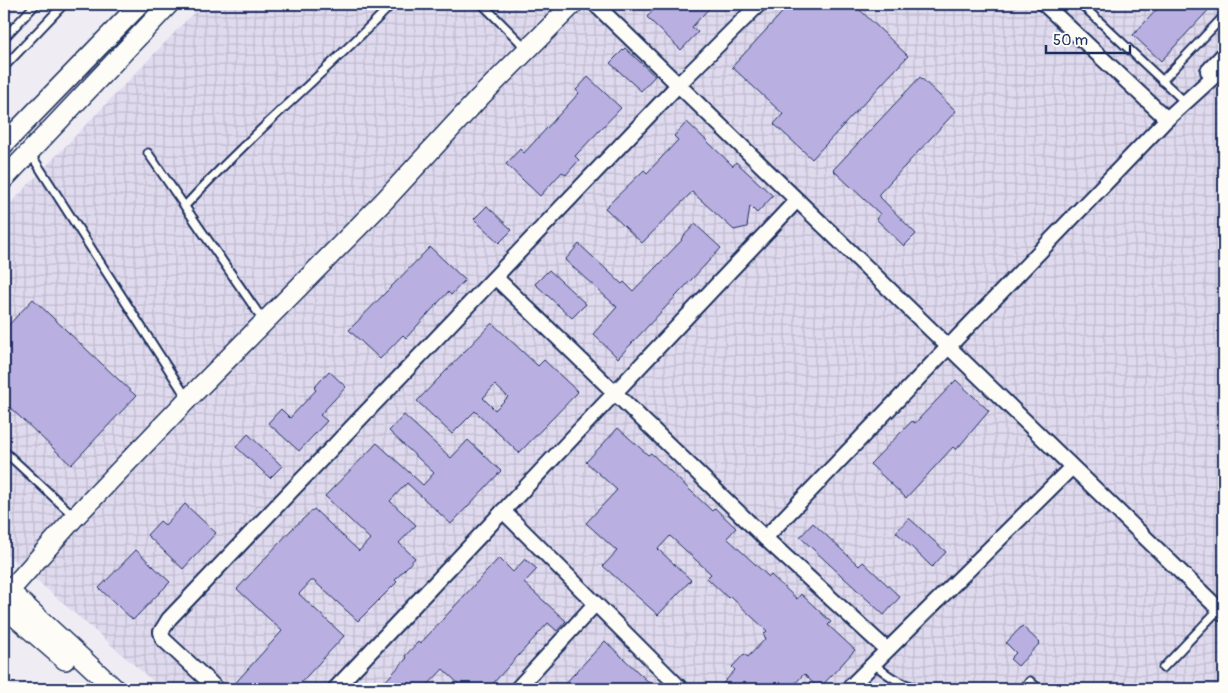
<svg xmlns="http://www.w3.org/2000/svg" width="1228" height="693" font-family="Pangolin,sans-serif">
	<defs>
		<pattern id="industrial-grid" width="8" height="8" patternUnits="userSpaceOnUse" patternTransform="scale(1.25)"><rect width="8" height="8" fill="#dfdaee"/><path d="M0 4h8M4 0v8" fill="none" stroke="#bfbbce"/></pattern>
	</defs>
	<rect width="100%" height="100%" fill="#efedf3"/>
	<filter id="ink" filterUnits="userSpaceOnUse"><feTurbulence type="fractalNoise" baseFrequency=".02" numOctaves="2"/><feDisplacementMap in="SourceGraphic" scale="10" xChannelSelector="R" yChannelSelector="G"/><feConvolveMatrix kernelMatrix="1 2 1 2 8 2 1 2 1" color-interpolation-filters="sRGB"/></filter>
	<g filter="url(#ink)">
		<g fill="url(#industrial-grid)">
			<polygon points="4,4 21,4 4,22"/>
			<polygon points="202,4 1224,4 1224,689 162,689 4,552 4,210"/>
		</g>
		<g fill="#b9afe1" stroke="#1b2f5e" fill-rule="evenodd">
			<polygon points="659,4 713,4 692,27 698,32 681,50 647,17"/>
			<polygon points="790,4 857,4 861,8 860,10 908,56 812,159 774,124 783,114 732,67"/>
			<polygon points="1162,4 1214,4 1161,61 1133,35"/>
			<polygon points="625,48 655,76 641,91 610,63"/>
			<polygon points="588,77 621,108 575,156 579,160 566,175 562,172 540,196 506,164 520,149 524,153 579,93 576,90"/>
			<polygon points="920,77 956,111 878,195 916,234 904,246 876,219 880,214 833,170"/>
			<polygon points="687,122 733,166 736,162 773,196 757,213 750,206 747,227 734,230 692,192 642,243 605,208 644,170 647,173 678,140 674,136"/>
			<polygon points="487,206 512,230 499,243 474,219"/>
			<polygon points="695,224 721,248 618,358 593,334 617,307 565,260 579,244 622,284 624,282 633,291 682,240 681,239"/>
			<polygon points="430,247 465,280 451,295 448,292 406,338 403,335 380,359 349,330"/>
			<polygon points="549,270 586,304 572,318 535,284"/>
			<polygon points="33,299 136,396 71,465 4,402 4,330"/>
			<path d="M492,323L538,366L544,360L578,392L519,453L475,411L452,434L417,401ZM495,385L508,397L495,410L483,398Z"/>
			<polygon points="329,371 346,387 320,415 327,421 299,451 268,423 281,409 290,418 316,390 314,388"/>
			<polygon points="956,380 989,411 956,450 953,447 906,498 870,464 912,421 915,423"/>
			<polygon points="404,415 451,458 468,440 501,471 451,524 407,483 390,501 416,525 399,543 415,558 395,580 397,582 358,621 314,581 311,581 299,594 344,636 295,689 230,689 282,631 237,589 291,530 314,509 359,551 370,539 325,496 377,443 423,485 434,473 389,431"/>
			<polygon points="618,428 648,455 651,453 712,511 715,508 736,528 727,538 769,577 771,575 797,599 801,594 831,622 828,625 855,650 819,689 804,674 790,689 718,689 735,670 732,667 744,654 748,657 766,638 763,635 767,631 730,596 728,598 707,578 711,574 670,536 658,549 691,580 658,615 603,566 617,551 586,523 617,490 586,462"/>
			<polygon points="248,434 282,466 270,478 236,447"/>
			<polygon points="185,504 216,533 183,569 147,535 160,521 165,525"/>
			<polygon points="909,518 946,552 932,567 896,532"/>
			<polygon points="813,523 859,566 863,562 900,597 884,615 800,537"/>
			<polygon points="136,550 170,582 133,620 99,588"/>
			<polygon points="499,558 513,572 525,559 537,569 524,583 566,621 557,631 548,623 488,689 464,689 443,669 424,689 378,689 407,658 405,656 418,642 420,644"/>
			<polygon points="1022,626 1040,643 1018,666 1010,659 1016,653 1006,643"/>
			<polygon points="605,641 656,689 560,689"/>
		</g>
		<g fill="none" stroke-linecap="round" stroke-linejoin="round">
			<defs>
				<g id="lane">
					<polyline points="482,4 526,48"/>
					<polyline points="1081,4 1185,102"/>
					<polyline points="4,38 36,4"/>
					<polyline points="4,67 64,4"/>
					<polyline points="1162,81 1224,16"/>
					<polyline points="30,153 187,398"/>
					<polyline points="148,153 263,320"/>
					<path d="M185,206C250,135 325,73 392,4"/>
					<polyline points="4,451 75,517"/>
					<path d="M873,663C890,678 905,687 927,689"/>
					<polyline points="1163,668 1219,609"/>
					<polyline points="1023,689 1030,681 1039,689"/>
				</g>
				<g id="street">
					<polyline points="595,4 1224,614"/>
					<polyline points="1044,4 1167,119"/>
					<polyline points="1208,71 1224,54"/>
					<polyline points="496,278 765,538 886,649"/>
					<polyline points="503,511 681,689"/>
					<polyline points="765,538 1167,119 1224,67"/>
					<polyline points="217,689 163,639 161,632 169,619 679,84 759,4"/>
					<polyline points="335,689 797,200"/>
					<polyline points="517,689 595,604"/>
					<polyline points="848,689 1071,468"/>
				</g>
				<g id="secondary">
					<polyline points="4,144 140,4"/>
					<polyline points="4,179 169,4"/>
					<polyline points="4,586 115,689"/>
					<polyline points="4,597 75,517 188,399 384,201 479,98 573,4"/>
					<polyline points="4,607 65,660"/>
				</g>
			</defs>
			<use href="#lane" stroke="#1b2f5e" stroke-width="11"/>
			<use href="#street" stroke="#1b2f5e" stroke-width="18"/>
			<use href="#secondary" stroke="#1b2f5e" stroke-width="22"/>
			<use href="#lane" stroke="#fdfcf7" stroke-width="7"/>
			<use href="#street" stroke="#fdfcf7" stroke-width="14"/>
			<use href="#secondary" stroke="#fdfcf7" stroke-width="19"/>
		</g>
	</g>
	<rect width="1228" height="693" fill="none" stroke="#fdfcf7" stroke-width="20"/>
	<rect x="10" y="10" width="1208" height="673" fill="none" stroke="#1b2f5e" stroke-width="2" filter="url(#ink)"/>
	<path d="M1046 45v8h84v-8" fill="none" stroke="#1b2f5e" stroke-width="2.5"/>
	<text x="1053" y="45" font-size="15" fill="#1b2f5e" stroke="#fdfcf7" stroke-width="4" paint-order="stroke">50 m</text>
</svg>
